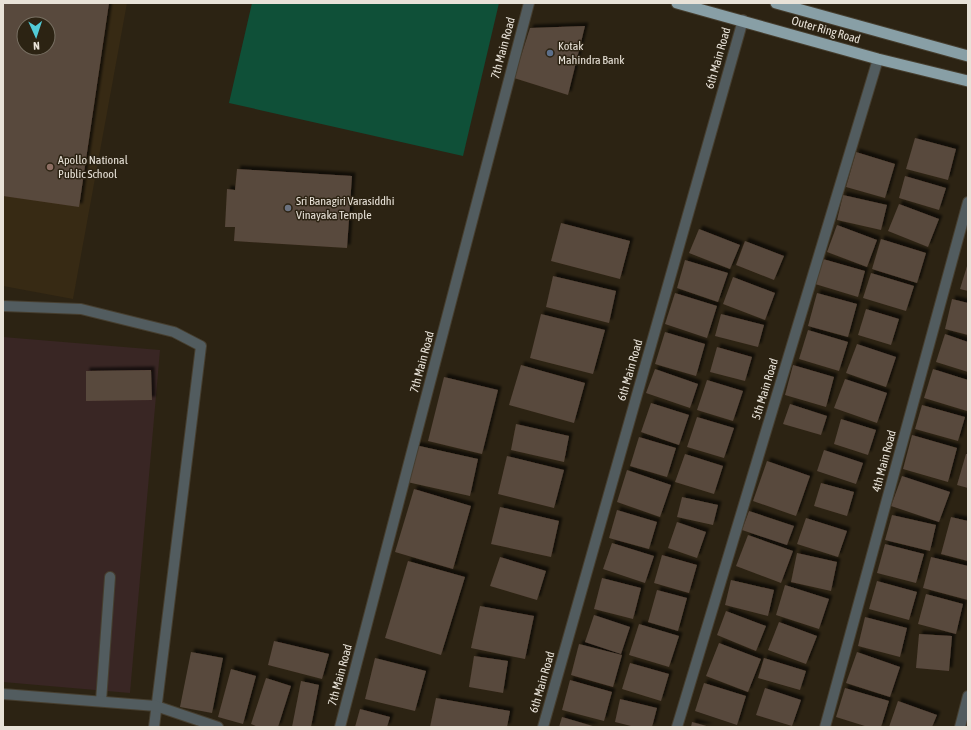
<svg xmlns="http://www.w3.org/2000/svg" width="971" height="730" font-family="'Asap Condensed',sans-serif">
	<defs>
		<filter id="shadow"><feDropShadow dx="3.5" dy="-3.5" stdDeviation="1" flood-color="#0009"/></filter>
	</defs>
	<rect width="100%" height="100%" fill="#2c2313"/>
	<path fill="#372a14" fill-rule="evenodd" d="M3,3H127L73,299L3,286ZM24,24H48V48H24Z"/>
	<polygon fill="#392624" points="3,337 160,350 130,693 3,682"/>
	<polygon fill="#0f5038" points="252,3 499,3 463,156 229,103"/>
	<g fill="#59483c" fill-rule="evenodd" filter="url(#shadow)">
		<path d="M3,3H109L79,207L3,196ZM24,24H48V48H24Z"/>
		<polygon points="585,26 568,95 514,78 530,28"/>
		<polygon points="915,138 956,149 948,180 906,169"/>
		<polygon points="856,152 895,164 885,198 846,187"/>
		<polygon points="237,169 352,176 347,248 234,241 235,227 225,227 227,189 235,190"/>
		<polygon points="905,176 946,188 939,210 899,198"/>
		<polygon points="843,195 887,205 881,230 837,220"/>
		<polygon points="899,204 939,219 928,247 888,231"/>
		<polygon points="561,223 630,241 620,279 551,261"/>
		<polygon points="837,225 877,240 867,267 827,252"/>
		<polygon points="699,229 740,245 730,269 689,253"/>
		<polygon points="881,239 926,253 917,283 872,269"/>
		<polygon points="745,241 784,256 774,280 736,265"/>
		<polygon points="823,259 865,271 858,297 815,284"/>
		<polygon points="685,260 728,273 718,302 677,288"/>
		<polygon points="968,263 968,291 960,289"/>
		<polygon points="871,273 914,286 906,311 863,298"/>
		<polygon points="553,276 616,291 609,323 546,307"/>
		<polygon points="733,277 775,293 765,320 723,304"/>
		<polygon points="675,293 717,306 707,338 665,324"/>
		<polygon points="817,293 857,304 848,337 808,326"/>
		<polygon points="952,299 968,303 968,335 945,329"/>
		<polygon points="866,309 899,319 891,345 858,335"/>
		<polygon points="541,314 605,330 593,374 530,358"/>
		<polygon points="721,314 764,325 758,347 715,336"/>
		<polygon points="808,330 848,342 839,371 799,359"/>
		<polygon points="665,332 705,344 696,376 655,364"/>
		<polygon points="945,334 968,342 968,372 936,362"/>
		<polygon points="857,344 896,357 886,387 846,373"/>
		<polygon points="717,347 752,357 745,381 710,372"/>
		<polygon points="521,365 585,383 574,423 509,405"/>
		<polygon points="793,365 834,377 826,407 785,395"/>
		<polygon points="655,369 698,384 690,408 646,393"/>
		<polygon points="933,369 968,380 967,411 924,398"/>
		<polygon points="151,370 152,400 86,401 86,371"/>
		<polygon points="444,377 498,390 482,454 428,441"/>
		<polygon points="845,379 887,393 877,423 834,408"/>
		<polygon points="707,380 743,391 733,421 697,410"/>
		<polygon points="651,403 689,415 679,445 641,432"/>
		<polygon points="790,404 827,416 821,435 783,424"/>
		<polygon points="922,405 965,417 958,441 915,429"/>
		<polygon points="697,417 734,428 724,458 687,447"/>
		<polygon points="841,419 876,430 868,455 834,444"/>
		<polygon points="516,424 569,436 564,462 511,450"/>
		<polygon points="912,435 957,448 948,482 903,469"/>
		<polygon points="639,437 676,448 667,477 630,466"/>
		<polygon points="415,445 478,459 470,496 407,482"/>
		<polygon points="824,450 863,463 856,484 817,471"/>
		<polygon points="685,454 723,466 714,494 675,482"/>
		<polygon points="966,454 968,454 968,488 957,485"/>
		<polygon points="507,456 564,470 554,508 498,494"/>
		<polygon points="767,461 810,476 796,516 753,501"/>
		<polygon points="627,470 671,485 660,517 617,502"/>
		<polygon points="902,476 950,492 939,522 891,506"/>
		<polygon points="821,483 854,492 847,516 814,506"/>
		<polygon points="414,489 471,506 453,569 395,552"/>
		<polygon points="682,497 718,505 713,525 677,517"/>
		<polygon points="500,507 559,521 551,557 491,544"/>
		<polygon points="617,510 657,522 649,549 609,538"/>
		<polygon points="749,511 794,526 787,545 742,530"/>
		<polygon points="892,515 936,525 930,551 885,540"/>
		<polygon points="951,517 968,521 968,561 941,554"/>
		<polygon points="806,518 847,531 838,557 797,544"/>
		<polygon points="677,522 706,532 697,558 668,548"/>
		<polygon points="748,535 793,551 781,583 736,566"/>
		<polygon points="612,543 654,556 645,583 603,569"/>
		<polygon points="885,544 924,554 916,583 877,573"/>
		<polygon points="797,553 837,562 831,591 791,582"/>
		<polygon points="662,555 697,565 689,593 654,583"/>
		<polygon points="500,557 546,571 537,600 490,586"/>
		<polygon points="931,557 968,566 968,600 923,588"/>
		<polygon points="408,561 465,577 441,655 385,638"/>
		<polygon points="602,578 641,588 633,619 594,609"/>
		<polygon points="731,580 774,590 768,616 725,605"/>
		<polygon points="877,581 917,592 909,620 869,609"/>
		<polygon points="785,585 829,599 819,629 776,615"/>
		<polygon points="657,590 687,598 678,631 648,622"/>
		<polygon points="926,594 963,604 956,634 918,624"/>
		<polygon points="480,606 534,616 525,659 471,648"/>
		<polygon points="726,611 766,626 756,651 717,635"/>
		<polygon points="594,615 630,627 621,654 585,642"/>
		<polygon points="865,617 907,628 900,657 858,646"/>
		<polygon points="779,622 817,636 806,664 768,650"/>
		<polygon points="639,624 679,636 669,667 629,655"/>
		<polygon points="919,634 952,636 949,671 916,668"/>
		<polygon points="274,641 329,654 322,679 268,665"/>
		<polygon points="719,643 761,659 748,692 706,676"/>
		<polygon points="579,644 622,655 613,687 571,675"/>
		<polygon points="191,652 223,658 212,713 180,707"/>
		<polygon points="857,652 900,667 890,697 846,683"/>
		<polygon points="474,656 508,661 503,693 469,687"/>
		<polygon points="375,658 426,671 415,711 365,699"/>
		<polygon points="764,658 806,671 800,690 758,678"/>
		<polygon points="630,663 669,674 661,701 622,689"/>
		<polygon points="231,669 256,676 243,724 218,717"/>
		<polygon points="266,678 291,686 278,727 258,727 251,724"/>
		<polygon points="570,680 612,692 604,721 562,710"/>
		<polygon points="301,681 319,685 311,727 292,727"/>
		<polygon points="704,683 746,696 737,725 695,711"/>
		<polygon points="765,688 801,700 792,726 756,715"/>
		<polygon points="845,688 889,701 881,727 868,727 836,717"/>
		<polygon points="436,698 510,711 507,727 430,727"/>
		<polygon points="620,699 657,708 652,727 635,727 615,722"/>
		<polygon points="898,701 937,715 932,727 889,727"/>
		<polygon points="360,709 390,717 387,727 355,727"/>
		<polygon points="562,717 596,727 559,727"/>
		<polygon points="692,722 710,727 691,727"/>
	</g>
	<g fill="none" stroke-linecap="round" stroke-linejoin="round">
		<defs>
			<polyline id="service" points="101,701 110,577"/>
			<g id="minor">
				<polyline points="3,306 81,309 174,332 201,346 154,727"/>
				<polyline points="3,694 156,706 218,727"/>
				<polyline points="340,727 529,3"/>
				<polyline points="543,727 743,20"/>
				<polyline points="677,727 878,59"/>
				<polyline points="825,727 968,202"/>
				<polyline points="960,727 968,696"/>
			</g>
			<g id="trunk">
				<polyline points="677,3 878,59 968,81"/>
				<polyline points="776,3 968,56"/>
			</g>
		</defs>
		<use href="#service" stroke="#463e2f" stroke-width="12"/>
		<use href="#minor" stroke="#463e2f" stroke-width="12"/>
		<use href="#trunk" stroke="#463e2f" stroke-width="13"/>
		<use href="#service" stroke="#525c5f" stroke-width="10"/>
		<use href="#minor" stroke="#525c5f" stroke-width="10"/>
		<use href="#trunk" stroke="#889fa6" stroke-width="11"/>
	</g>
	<circle fill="#5c6f8a" stroke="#2c2313" stroke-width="1.5" cx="550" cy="53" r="4"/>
	<circle fill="#8d6e63" stroke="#2c2313" stroke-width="1.5" cx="50" cy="167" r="4"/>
	<circle fill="#6b7280" stroke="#2c2313" stroke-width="1.5" cx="288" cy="208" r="4"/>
	<g text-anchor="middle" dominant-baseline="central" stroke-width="3" stroke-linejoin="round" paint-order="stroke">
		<g font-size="12" fill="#e8e2d8" stroke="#2c2313">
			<text transform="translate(826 30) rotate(16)">Outer Ring Road</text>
			<text transform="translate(503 48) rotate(-75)">7th Main Road</text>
			<text transform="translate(718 58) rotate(-74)">6th Main Road</text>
			<text transform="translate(422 362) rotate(-75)">7th Main Road</text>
			<text transform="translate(630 370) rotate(-74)">6th Main Road</text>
			<text transform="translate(765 389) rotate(-73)">5th Main Road</text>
			<text transform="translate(884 461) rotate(-75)">4th Main Road</text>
			<text transform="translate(340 675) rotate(-75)">7th Main Road</text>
			<text transform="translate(542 682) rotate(-74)">6th Main Road</text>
		</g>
		<g font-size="12" fill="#e8e2d8" stroke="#2c2313" text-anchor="start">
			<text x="558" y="46">Kotak<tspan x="558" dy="14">Mahindra Bank</tspan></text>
			<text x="58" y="160">Apollo National<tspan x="58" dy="14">Public School</tspan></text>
			<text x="296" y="201">Sri Banagiri Varasiddhi<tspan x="296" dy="14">Vinayaka Temple</tspan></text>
		</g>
	</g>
	<rect width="971" height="730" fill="none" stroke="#e8e2d8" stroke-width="8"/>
	<g transform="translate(36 36) rotate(177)"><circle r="19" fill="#2c2313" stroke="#776f62"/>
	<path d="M0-3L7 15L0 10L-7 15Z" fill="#52cbd7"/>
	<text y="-6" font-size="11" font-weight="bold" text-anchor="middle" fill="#e8e2d8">N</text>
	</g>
</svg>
